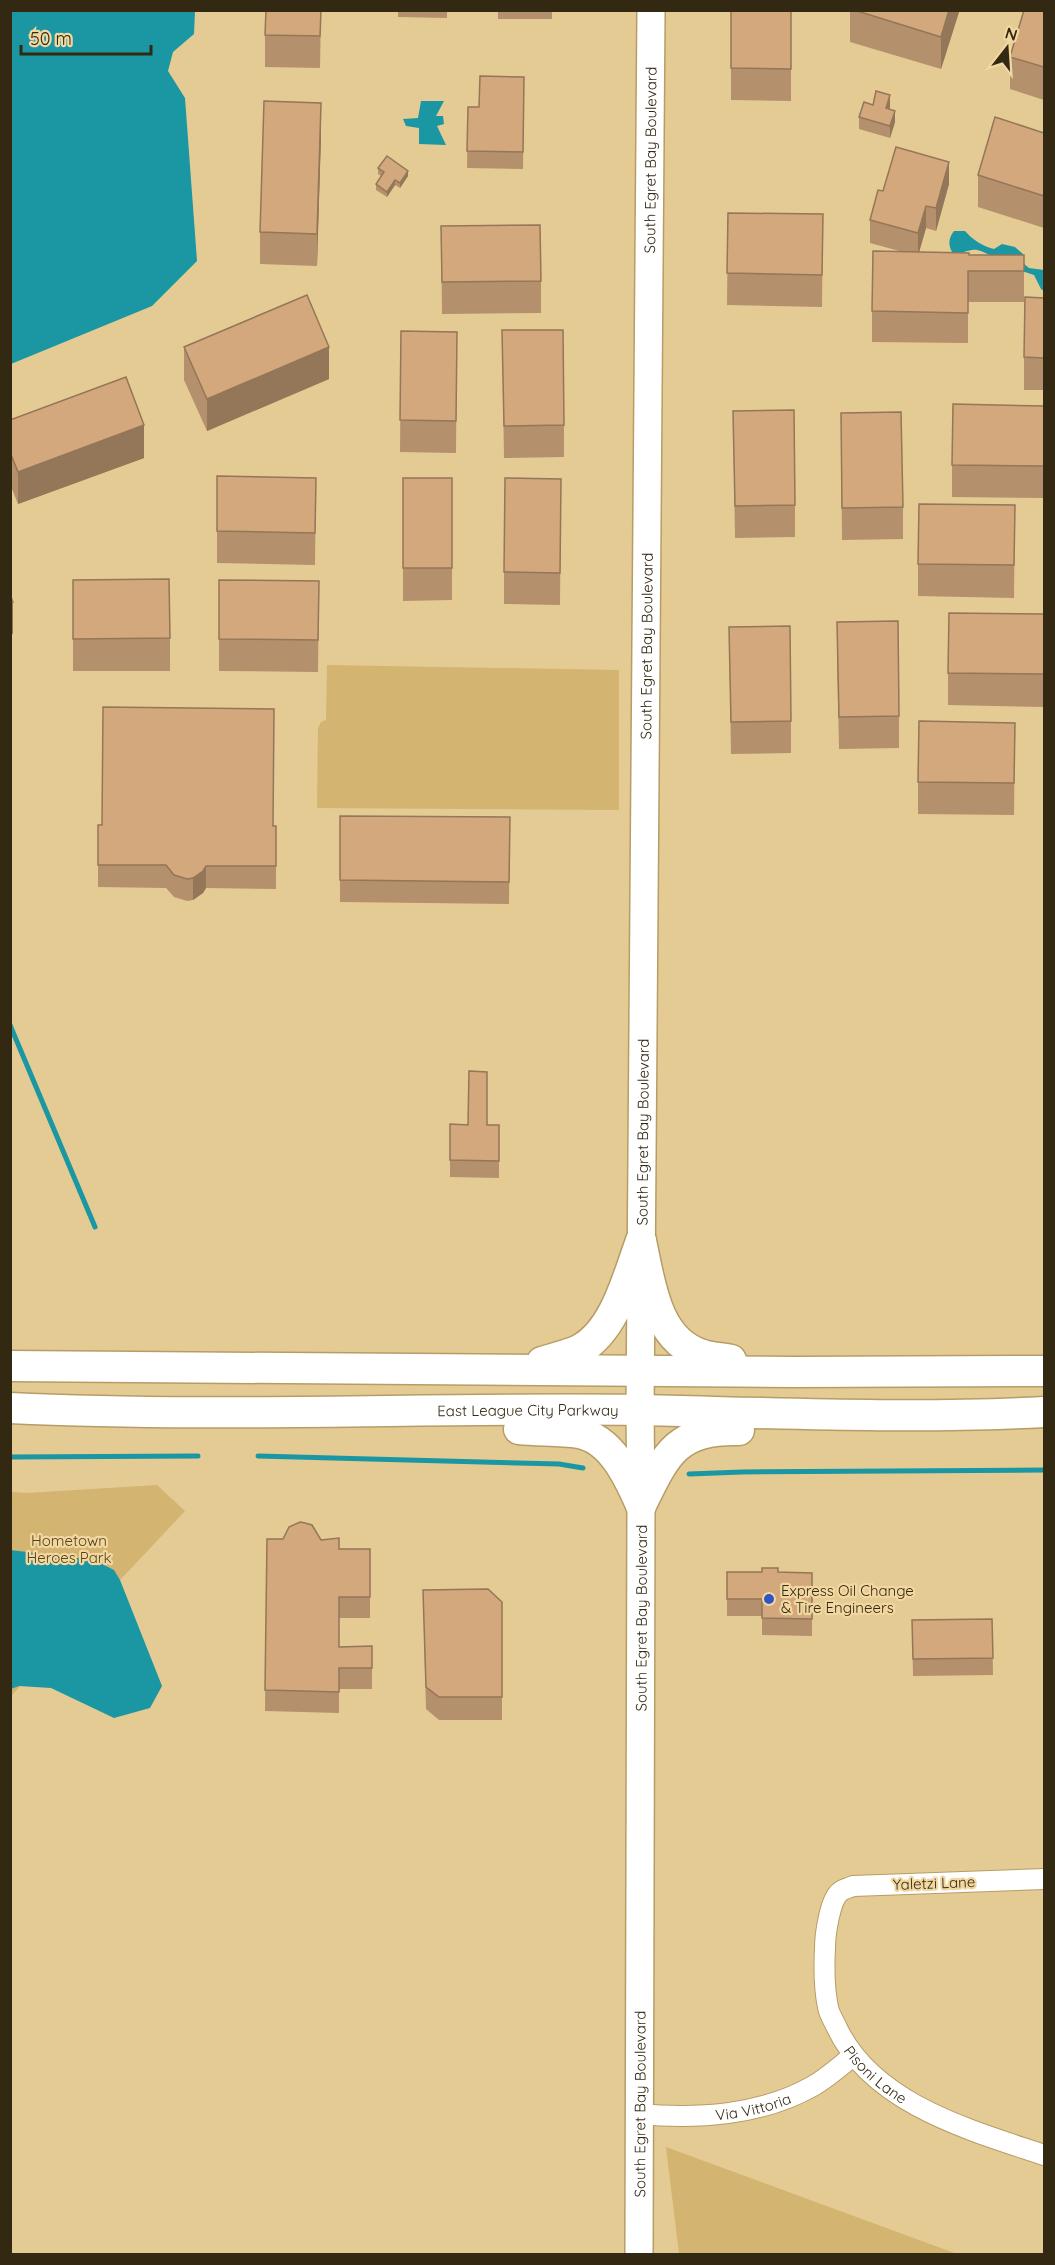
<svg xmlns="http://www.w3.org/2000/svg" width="1055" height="2265" font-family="Quicksand,sans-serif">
	<rect width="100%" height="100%" fill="#e4cb93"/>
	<g fill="#d3b470">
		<polygon points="327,665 619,670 619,810 317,808 318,728 321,722 326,720"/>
		<polygon points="157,1485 185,1511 11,1696 11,1492 26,1493"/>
		<polygon points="666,2147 957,2254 679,2254"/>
	</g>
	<g fill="#1b96a3">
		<polygon points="11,10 195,11 194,34 173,52 168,71 185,98 197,261 152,306 11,364"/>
		<polygon points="421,101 444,101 436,116 443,116 444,124 437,126 446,145 419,144 419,128 406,126 403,119 418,118"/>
		<path d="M954,231H965C973,240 982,246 994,249L1002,244L1015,247L1023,254V263L1029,268L1044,270V291L1041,289L1034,275L1025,272L1018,274C1007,267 983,247 972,250C965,251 960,254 953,254C948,245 948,239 954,231Z"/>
		<polygon points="10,1550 94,1560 114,1570 120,1580 162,1686 150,1708 114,1718 51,1688 19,1686 11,1689"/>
	</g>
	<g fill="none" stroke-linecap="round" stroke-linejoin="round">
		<g stroke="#1b96a3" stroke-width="5">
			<polyline points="10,1025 95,1227"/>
			<polyline points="258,1456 559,1464 583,1468"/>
			<polyline points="10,1457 198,1456"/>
			<polyline points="689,1474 742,1472 1044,1470"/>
		</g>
		<defs>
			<g id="minor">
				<path id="s1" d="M1044,1879L853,1886C849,1888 843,1889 840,1892C830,1899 825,1935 825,1948C824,1967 824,1988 828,2007C829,2014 834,2021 837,2028C873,2104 970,2130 1044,2155"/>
				<path id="s2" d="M638,2114C697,2119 760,2116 813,2086C827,2078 840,2066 853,2056"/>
			</g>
			<g id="secondary">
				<path id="s3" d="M639,2254L641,1505L640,1410L651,10"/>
			</g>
			<g id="primary">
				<path d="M641,1241C650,1281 655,1341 703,1355C712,1358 722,1358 731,1360"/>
				<path d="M542,1362C554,1358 570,1355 581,1349C616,1329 628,1275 641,1241"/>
				<polyline points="10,1366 796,1372 1044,1371"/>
				<path id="s4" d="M10,1408C220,1418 430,1407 639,1410C774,1413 910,1419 1044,1412"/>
				<path d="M519,1429C538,1431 560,1430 579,1433C612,1439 629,1478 641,1505"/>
				<path d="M641,1505C666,1454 676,1429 739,1430"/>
			</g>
		</defs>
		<use href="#minor" stroke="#b69d67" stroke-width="22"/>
		<use href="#secondary" stroke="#b69d67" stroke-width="30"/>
		<use href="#primary" stroke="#b69d67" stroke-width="33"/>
		<use href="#minor" stroke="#fff" stroke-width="20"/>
		<use href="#secondary" stroke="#fff" stroke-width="27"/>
		<use href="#primary" stroke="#fff" stroke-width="30"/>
	</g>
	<g fill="#b5906c">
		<polygon points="321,10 320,68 265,67 265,35"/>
		<polygon points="398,10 447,10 447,18 398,17"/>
		<rect x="498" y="10" width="54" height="9"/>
		<polygon points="731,10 791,10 791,101 731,100"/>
		<polygon points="850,10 959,10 959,12 941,69 850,42"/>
		<polygon points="1044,10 1044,100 1010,89 1010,57"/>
		<polygon points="524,77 523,169 467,168 468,107 479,107"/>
		<polygon points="873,105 890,107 889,109 895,122 890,138 859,129 859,117"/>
		<polygon points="1044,133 1044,228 978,207 978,175"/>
		<polygon points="321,135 317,266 260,264 260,232"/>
		<polygon points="378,168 408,176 400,188 395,185 387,197 376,190 376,184 381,176 378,174"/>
		<polygon points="949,184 936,231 926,228 919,252 969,255 1024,255 1024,302 968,302 968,343 872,342 872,311 903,252 870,243 870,220 883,191"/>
		<polygon points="728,213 823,214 822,307 727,305"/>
		<polygon points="441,226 541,281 541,313 442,314"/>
		<polygon points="1044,298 1044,390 1024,390 1024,357"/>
		<polygon points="502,330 564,425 564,457 504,458"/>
		<polygon points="401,331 457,332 456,453 400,452"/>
		<polygon points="184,347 329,379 207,431 184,380"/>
		<polygon points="1044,406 1044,498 952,497 952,465"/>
		<polygon points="733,411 795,505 795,537 735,538"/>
		<polygon points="10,420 144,458 18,504 10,484"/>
		<polygon points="841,445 903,507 903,539 842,540"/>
		<polygon points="316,478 315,565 217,563 217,531"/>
		<polygon points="403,478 452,478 452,600 403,601"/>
		<polygon points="561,479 560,605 504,604 504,572"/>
		<polygon points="1015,505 1014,598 918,596 918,564"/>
		<polygon points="73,580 170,638 170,671 73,671"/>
		<polygon points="219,580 319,581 318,672 219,671"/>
		<polygon points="1044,614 1044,707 948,705 948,673"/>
		<polygon points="729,627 791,721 791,753 731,754"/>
		<polygon points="837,654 899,716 899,748 839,749"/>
		<polygon points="1015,723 1014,815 918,814 918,782"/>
		<polygon points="340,816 510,817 509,904 340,902"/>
		<polygon points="98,825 276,826 276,889 206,888 203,893 193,900 187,901 174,897 166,888 98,887"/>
		<polygon points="450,1124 499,1125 499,1178 450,1177"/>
		<polygon points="267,1539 321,1540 339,1549 370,1549 370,1618 339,1618 339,1647 372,1646 372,1689 339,1689 339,1713 265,1711"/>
		<polygon points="727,1572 812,1573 812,1636 762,1635 762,1616 727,1616"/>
		<polygon points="423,1590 502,1602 502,1720 439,1720 426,1709"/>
		<polygon points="992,1619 993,1675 913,1676 912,1620"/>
	</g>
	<g fill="#947658">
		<polygon points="949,10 959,10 959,12 941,69 941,37"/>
		<polygon points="890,95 890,107 886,119 886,108"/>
		<polygon points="321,103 321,135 317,266 317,234"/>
		<polygon points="895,111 895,122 890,138 890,126"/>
		<polygon points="949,162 949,184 936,231 936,208"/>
		<polygon points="408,171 408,176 400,188 400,183"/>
		<polygon points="395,180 395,185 387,197 387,192"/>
		<polygon points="926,206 926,228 918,256 918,233"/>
		<polygon points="329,347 329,379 207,431 207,399"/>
		<polygon points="144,425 144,458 18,504 18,472"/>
		<polygon points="13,602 13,634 10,635 10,603"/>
		<polygon points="206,866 206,888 203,893 193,900 193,878"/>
	</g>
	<g fill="#d3a87d" stroke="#947658" stroke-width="1.5">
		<polygon points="266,10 321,10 320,36 265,35"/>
		<polygon points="731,10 791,10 791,69 731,68"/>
		<polygon points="854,10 949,10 941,37"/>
		<polygon points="1024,10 1044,10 1044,67 1010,57"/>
		<polygon points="480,76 524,77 523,152 467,151 468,107 479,107"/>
		<polygon points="876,91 890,95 886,108 895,111 890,126 859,117 864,102 873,105"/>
		<polygon points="264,101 321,103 317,234 260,232"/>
		<polygon points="995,117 1044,133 1044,196 978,175"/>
		<polygon points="896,147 949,162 936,208 926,206 918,233 870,220 878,190 883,191"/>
		<polygon points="387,156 408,171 400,183 395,180 387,192 376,184 384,172 378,168"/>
		<polygon points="728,213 823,214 822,275 727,273"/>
		<polygon points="540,225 541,281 442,282 441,226"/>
		<polygon points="873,251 969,253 969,255 1024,255 1024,271 968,271 968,313 872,311"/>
		<polygon points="307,295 329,347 207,399 184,347"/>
		<polygon points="1025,297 1044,298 1044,358 1024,357"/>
		<polygon points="502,330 563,330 564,425 504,426"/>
		<polygon points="401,331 457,332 456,421 400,420"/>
		<polygon points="126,377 144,425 18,472 10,452 10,420"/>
		<polygon points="953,404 1044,406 1044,466 952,465"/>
		<polygon points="794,410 795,505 735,506 733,411"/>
		<polygon points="901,412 903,507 842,508 841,413"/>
		<polygon points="217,476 316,478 315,533 217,531"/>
		<rect x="403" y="478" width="49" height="90"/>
		<polygon points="505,478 561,479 560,573 504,572"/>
		<polygon points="919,504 1015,505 1014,565 918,564"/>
		<polygon points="169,579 170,638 73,639 73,580"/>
		<polygon points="219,580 319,581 318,640 219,639"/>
		<polygon points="10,595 13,602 10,603"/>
		<polygon points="949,613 1044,614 1044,674 948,673"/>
		<polygon points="898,621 899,716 839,717 837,622"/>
		<polygon points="790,626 791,721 731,722 729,627"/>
		<polygon points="103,707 274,709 273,826 276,826 276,866 206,866 203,871 193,878 187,879 174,875 166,865 98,865 98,825 102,825"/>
		<polygon points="919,721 1015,723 1014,783 918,782"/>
		<polygon points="340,816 510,817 509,882 340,880"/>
		<polygon points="469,1071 487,1072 487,1125 499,1125 499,1161 450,1160 450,1124 468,1125"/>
		<polygon points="300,1522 305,1523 312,1525 321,1540 339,1538 339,1549 370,1549 370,1597 339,1597 339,1647 372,1646 372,1668 339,1668 339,1692 265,1690 267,1539 283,1539 289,1527"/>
		<polygon points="762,1568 778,1568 778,1572 812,1573 812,1619 762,1618 762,1599 727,1599 727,1572 762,1572"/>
		<polygon points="488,1589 502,1602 502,1697 439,1697 426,1687 423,1590"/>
		<polygon points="992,1619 993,1658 913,1659 912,1620"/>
	</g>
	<circle fill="#3054c4" stroke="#f2d8a0" stroke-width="2" cx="769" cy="1599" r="6"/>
	<g text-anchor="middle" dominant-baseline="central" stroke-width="4.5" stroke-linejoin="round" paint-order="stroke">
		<g font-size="15" fill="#332913" stroke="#f2d8a0">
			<text stroke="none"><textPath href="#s3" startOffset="2094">South Egret Bay Boulevard</textPath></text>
			<text stroke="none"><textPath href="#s3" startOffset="1608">South Egret Bay Boulevard</textPath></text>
			<text stroke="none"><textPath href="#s3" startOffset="1122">South Egret Bay Boulevard</textPath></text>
			<text stroke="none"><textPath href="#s4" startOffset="518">East League City Parkway</textPath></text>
			<text stroke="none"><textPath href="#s3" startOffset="636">South Egret Bay Boulevard</textPath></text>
			<text transform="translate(934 1883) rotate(-2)">Yaletzi Lane</text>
			<text stroke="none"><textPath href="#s1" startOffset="408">Pisoni Lane</textPath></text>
			<text stroke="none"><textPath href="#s3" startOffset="150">South Egret Bay Boulevard</textPath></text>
			<text stroke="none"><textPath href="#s2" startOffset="116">Via Vittoria</textPath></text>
		</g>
		<g font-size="15" fill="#544219" stroke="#f2d8a0">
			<text x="69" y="1540">Hometown<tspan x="69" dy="17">Heroes Park</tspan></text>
		</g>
		<g font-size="15" fill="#332913" stroke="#f2d8a0" text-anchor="start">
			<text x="781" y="1590">Express Oil Change<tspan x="781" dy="17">&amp; Tire Engineers</tspan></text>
		</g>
	</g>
	<rect width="1055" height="2265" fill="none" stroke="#332913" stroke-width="24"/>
	<g transform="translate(1007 48) rotate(17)" stroke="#f2d8a0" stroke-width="4.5" paint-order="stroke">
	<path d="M0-4.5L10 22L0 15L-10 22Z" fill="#332913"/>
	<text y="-9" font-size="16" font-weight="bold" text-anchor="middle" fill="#332913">N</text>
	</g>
	<path d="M21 45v9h130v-9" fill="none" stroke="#332913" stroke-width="3"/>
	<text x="30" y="45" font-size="18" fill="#332913" stroke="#f2d8a0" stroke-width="4.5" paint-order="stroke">50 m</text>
</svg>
